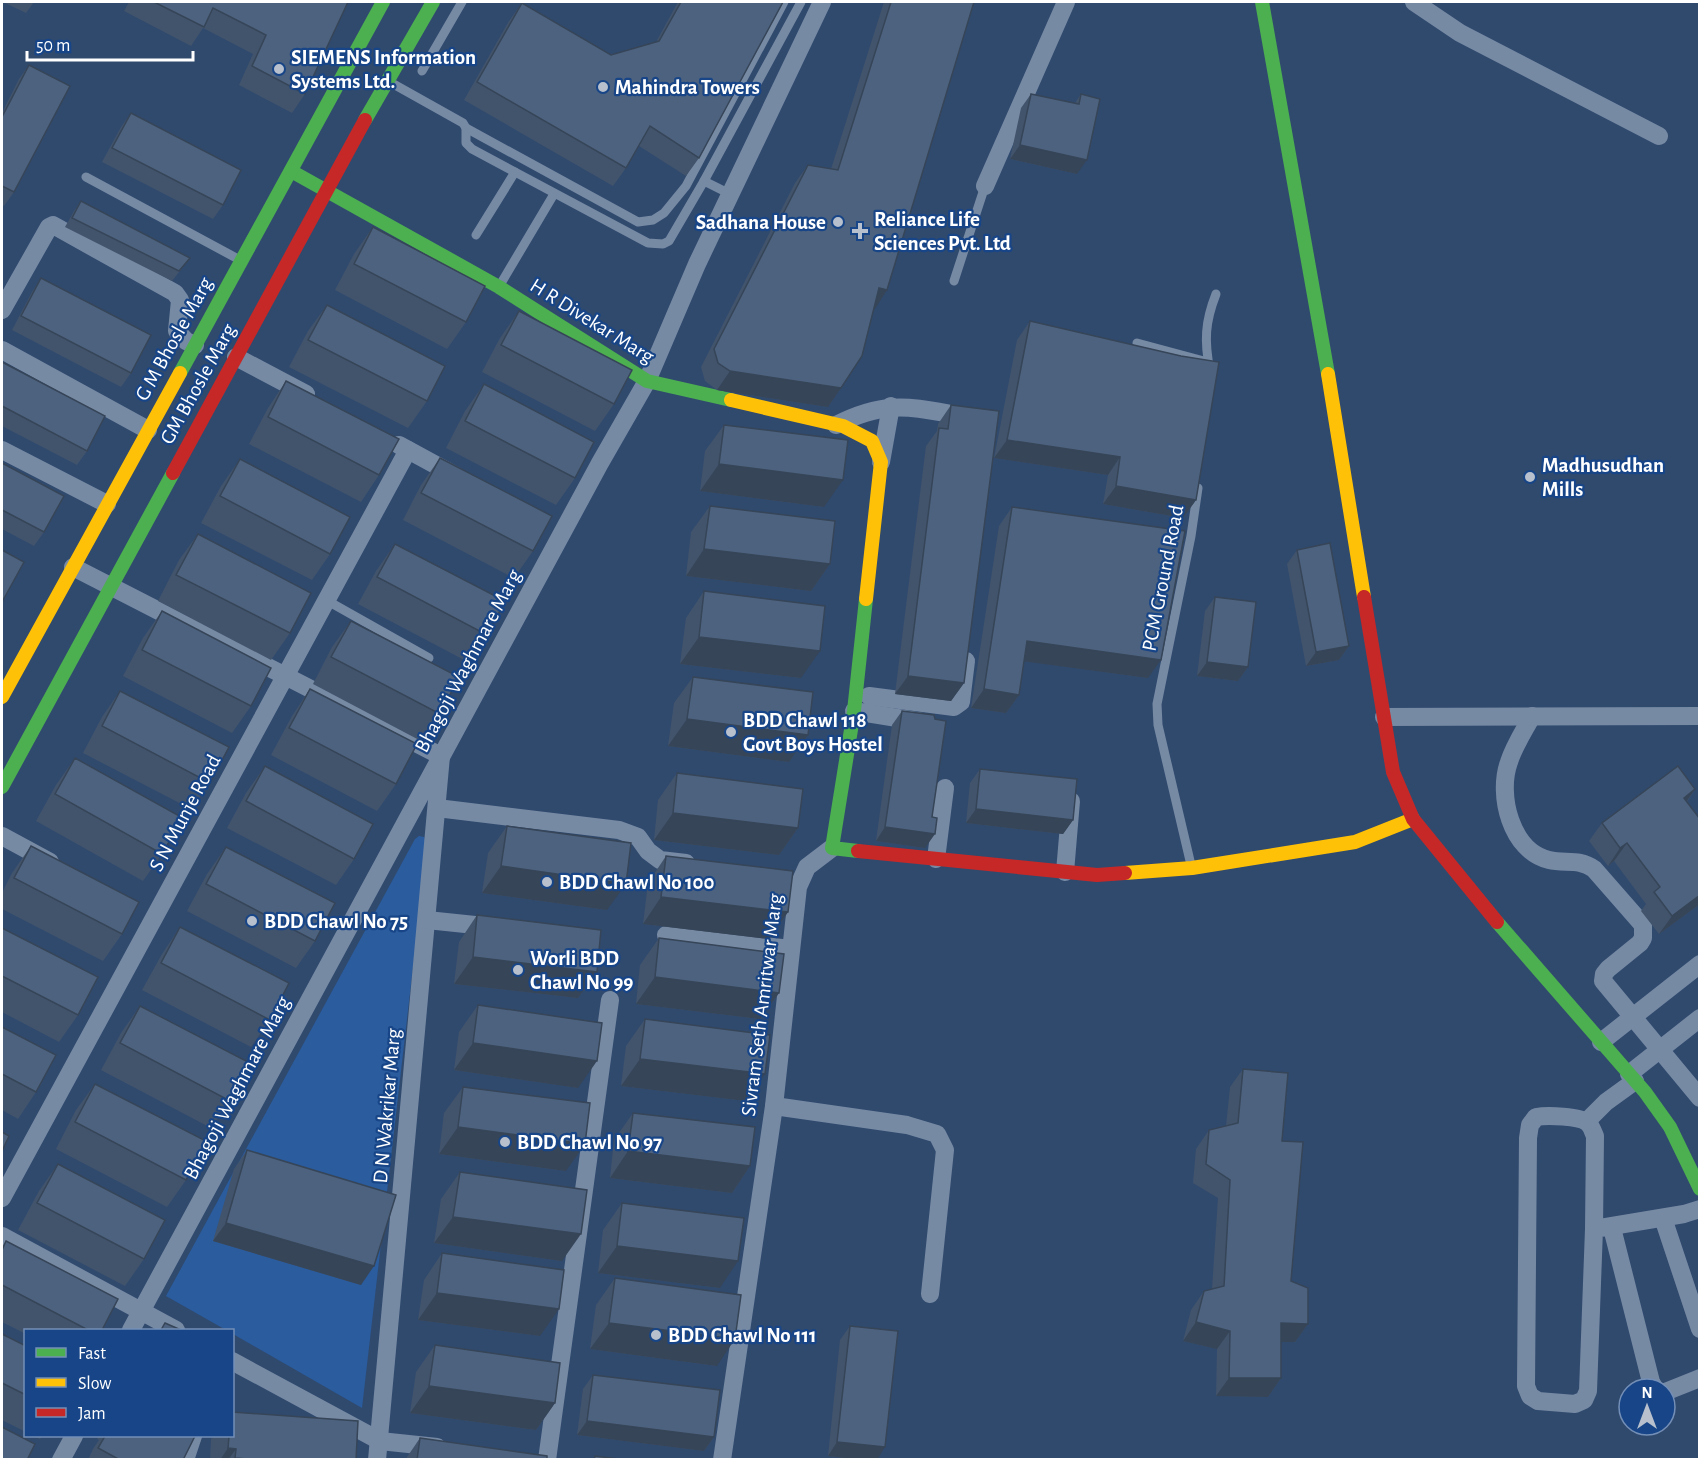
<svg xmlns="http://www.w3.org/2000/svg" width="1701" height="1461" font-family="'Alegreya Sans',sans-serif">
	<rect width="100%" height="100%" fill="#304a6e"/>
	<polygon fill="#2a5c9e" points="419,836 424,837 427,841 427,846 362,1408 233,1334 232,1330 226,1330 166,1296 415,839"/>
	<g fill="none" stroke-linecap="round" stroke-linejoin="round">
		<g stroke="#778aa4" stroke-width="9">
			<polyline points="422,71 462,2"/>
			<polyline points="388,81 463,123 466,128 466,143 472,149 648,243 663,244 669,241 704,181 730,194"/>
			<polyline points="466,128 638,222 653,220 664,213 686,186 784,2"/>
			<polyline points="86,177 240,260"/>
			<polyline points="704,181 801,2"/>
			<polyline points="476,235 515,172"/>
			<polyline points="954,281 985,186"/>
			<polyline points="500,285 554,194"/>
			<polyline points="1137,343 1204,361"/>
			<path d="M1210,371C1204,341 1205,322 1216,294"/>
			<polyline points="326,600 429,658"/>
			<polyline points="1191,865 1158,725 1157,704 1191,536 1198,488"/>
		</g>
		<g stroke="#778aa4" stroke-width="18">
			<polyline points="1414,2 1460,33 1659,136"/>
			<polyline points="985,186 1066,2"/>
			<polyline points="2,310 49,227 53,225 175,293 180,300 177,331 186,341 195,345"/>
			<polyline points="2,350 148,430"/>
			<polyline points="236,357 306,394"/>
			<path d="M836,425C889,398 913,408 969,417"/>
			<polyline points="399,445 456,476"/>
			<polyline points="2,450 107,504"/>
			<polyline points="881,462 891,406"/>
			<polyline points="73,567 441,756 377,1460"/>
			<polyline points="869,696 954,707 961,702 966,661"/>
			<polyline points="854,711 922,722"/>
			<path d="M1532,716C1524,731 1514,746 1509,762C1497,795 1511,851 1549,860C1565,864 1579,858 1594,869L1643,925V938L1640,943L1608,969L1604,974L1603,981L1700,1098"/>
			<polyline points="1384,717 1700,716"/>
			<polyline points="437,808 619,830 638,837 648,851 660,860 686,863"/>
			<polyline points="2,836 50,862"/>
			<polyline points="936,859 945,788"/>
			<polyline points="1065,872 1071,801"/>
			<polyline points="427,920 494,927"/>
			<polyline points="666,935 791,949"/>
			<polyline points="1601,1042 1700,964"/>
			<polyline points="1629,1074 1700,1018"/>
			<polyline points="774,1106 907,1125 937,1134 945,1150 930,1294"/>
			<polyline points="1587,1121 1606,1102 1635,1081"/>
			<polyline points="2,1198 408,450"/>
			<polyline points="1663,1218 1700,1329"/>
			<polyline points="1612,1228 1651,1382 1655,1389"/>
			<path d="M1594,1229L1595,1136C1593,1132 1592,1127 1588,1123C1580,1116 1547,1115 1536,1117L1530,1125L1528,1138L1526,1386L1530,1396L1538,1401L1575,1404L1584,1400L1588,1391L1594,1229L1684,1214L1700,1209"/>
			<polyline points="2,1236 176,1330"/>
			<polyline points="131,1330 600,463 647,381 697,264 822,2"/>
			<polyline points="232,1361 380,1441 437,1447"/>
			<polyline points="1665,1392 1700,1378"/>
			<polyline points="61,1460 74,1436"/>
			<polyline points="185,1460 193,1436"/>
			<polyline points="547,1460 610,1000"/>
			<polyline points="722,1460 774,1106 798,887 807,867 832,848"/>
		</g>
		<g stroke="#4caf50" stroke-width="14">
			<polyline points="1262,2 1328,374"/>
			<polyline points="365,120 433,2"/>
			<polyline points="291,171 499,287 647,381 731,400"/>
			<polyline points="180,373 383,2"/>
			<polyline points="2,787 173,473"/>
			<polyline points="858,851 832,848 854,711 866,599"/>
			<polyline points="1497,922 1645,1092 1670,1127 1700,1189"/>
		</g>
		<g stroke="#ffc107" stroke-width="14">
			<polyline points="1328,374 1364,597"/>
			<polyline points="731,400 843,426 872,441 881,462 866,599"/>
			<polyline points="2,697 180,373"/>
			<polyline points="1125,873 1192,868 1355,842 1413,819"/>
		</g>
		<g stroke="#c62828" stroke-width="14">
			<polyline points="173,473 365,120"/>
			<polyline points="1364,597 1393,772 1413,819 1497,922"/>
			<polyline points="858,851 1097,875 1125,873"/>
		</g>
	</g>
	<g fill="#42546c">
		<polygon points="3,2 34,2 26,13"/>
		<polygon points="129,2 348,2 305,94 292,113 239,85 253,54 203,28 191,46 124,11"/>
		<polygon points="678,2 783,2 699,158 686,176 639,146 626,168 613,186 464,100 509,21 522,3 611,55 656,42"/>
		<polygon points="884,2 974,2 887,290 874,309 841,388 828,407 717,390 705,381 701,367 795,183 808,165 831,169"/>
		<polygon points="29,65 14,192 4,206 2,205 2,113 19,79"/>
		<polygon points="1031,94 1075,103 1081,94 1077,174 1010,159 1021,108"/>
		<polygon points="131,113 223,205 213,219 102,162 121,127"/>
		<polygon points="81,201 183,267 172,281 65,227 74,211"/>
		<polygon points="373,227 466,322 447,349 335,290 354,254"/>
		<polygon points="41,278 131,373 121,387 12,330 32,292"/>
		<polygon points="327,305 427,401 408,428 289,367 308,331"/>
		<polygon points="519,311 614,404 595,431 482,372 500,338"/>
		<polygon points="1030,321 1196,500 1183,518 1103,504 1108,475 994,458 1017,340"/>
		<polygon points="2,362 87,451 77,465 2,426"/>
		<polygon points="286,381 379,475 361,502 249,444 268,408"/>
		<polygon points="484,384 575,478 556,505 446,448 465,411"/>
		<polygon points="951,405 964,683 951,701 895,694 926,446 937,431 938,424"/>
		<polygon points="724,425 824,507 700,491 705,451"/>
		<polygon points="440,458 533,551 514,578 403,520 421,485"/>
		<polygon points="240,459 330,554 312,580 201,523 221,486"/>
		<polygon points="2,463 44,532 34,546 2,529"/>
		<polygon points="710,506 830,564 811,591 686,576 691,532"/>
		<polygon points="1012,507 1148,678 1024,661 1019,695 1006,713 971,708 999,526"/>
		<polygon points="198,534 290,633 271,660 158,601 179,560"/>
		<polygon points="395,544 487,635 468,662 358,604 376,571"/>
		<polygon points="1297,550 1349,646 1339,660 1306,666 1287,564"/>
		<polygon points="704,591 801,678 680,664 686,618"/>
		<polygon points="1215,597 1248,667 1238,681 1197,676 1205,611"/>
		<polygon points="162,611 251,706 232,733 123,676 143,638"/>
		<polygon points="351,621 440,714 421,741 313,684 332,647"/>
		<polygon points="693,677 808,735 789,762 668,746 674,703"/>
		<polygon points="310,689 396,784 377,811 271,755 292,716"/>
		<polygon points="120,691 210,783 191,809 83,753 102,717"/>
		<polygon points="902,711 925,848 876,841 892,725"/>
		<polygon points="75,758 162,854 143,881 36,821 56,785"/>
		<polygon points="265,766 354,859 336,885 227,828 246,793"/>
		<polygon points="980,769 1073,820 1063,834 966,823 970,783"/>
		<polygon points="677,773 798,828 779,855 654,840 658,800"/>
		<polygon points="1695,789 1687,802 1700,819 1700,904 1659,934 1641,911 1646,904 1614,861 1608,866 1589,841 1602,823"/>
		<polygon points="507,826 607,910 482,893 488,853"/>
		<polygon points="31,846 122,934 103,961 2,909 2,893 12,873"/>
		<polygon points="226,847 315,941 296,968 187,911 207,874"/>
		<polygon points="666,856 788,912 769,939 643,924 648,883"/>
		<polygon points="477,915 597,972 578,998 454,984 459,942"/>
		<polygon points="180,927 270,1020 251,1047 142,990 162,954"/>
		<polygon points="2,928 78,1015 59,1042 2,1012"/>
		<polygon points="659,938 779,993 760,1019 636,1004 640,965"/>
		<polygon points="478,1005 578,1088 454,1070 459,1032"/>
		<polygon points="140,1006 230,1101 211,1128 101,1070 121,1033"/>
		<polygon points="645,1019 746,1101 621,1086 626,1046"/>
		<polygon points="2,1027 36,1092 18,1119 2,1110"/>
		<polygon points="1243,1069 1282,1141 1291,1281 1308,1324 1295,1342 1281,1342 1281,1378 1268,1397 1216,1396 1217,1349 1183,1341 1191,1310 1204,1291 1212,1289 1218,1198 1193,1183 1196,1149 1209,1130 1226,1126 1230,1087"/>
		<polygon points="95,1084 186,1180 167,1207 56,1149 76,1110"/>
		<polygon points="463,1087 566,1171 439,1154 444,1113"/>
		<polygon points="633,1113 750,1166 732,1193 610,1178 614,1140"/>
		<polygon points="247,1150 361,1285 213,1241 234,1169"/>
		<polygon points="58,1164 144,1259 125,1286 18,1230 39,1191"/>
		<polygon points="460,1172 562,1261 434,1243 441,1199"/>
		<polygon points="622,1203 720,1288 598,1273 603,1230"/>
		<polygon points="6,1241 102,1330 26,1330 26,1334 2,1322 2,1248"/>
		<polygon points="442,1253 540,1336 418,1320 424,1280"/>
		<polygon points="615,1278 717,1366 590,1349 596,1305"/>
		<polygon points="850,1326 877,1460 861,1460 828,1456 840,1340"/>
		<polygon points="2,1334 26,1346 26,1432 2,1420"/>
		<polygon points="435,1345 555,1403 536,1430 410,1413 416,1372"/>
		<polygon points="593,1375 714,1437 704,1451 577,1435 583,1389"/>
		<polygon points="32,1436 42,1436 40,1439"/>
		<polygon points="99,1436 195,1436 183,1460 88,1460 93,1449 99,1440 97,1439"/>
		<polygon points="214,1436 232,1436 356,1460 210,1460 211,1439"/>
		<polygon points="420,1438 547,1460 405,1460"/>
	</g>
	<g fill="#364558">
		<polygon points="1020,145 1087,160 1077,174 1010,159"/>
		<polygon points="879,288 887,290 875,309 866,306"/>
		<polygon points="730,371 841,388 828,407 717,390"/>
		<polygon points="1007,440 1120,457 1108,475 994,458"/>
		<polygon points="719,464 843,480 824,507 700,491"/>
		<polygon points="1116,486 1196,500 1183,518 1103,504"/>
		<polygon points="704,549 830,564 811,591 686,576"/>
		<polygon points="699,637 820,651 801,678 680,664"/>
		<polygon points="1027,641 1161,660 1148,678 1014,660"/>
		<polygon points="1349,646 1339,660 1306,666 1316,652"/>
		<polygon points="1207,662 1248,667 1238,681 1197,676"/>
		<polygon points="908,676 964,683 951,701 895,694"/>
		<polygon points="984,689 1019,695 1006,713 971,708"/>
		<polygon points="687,719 808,735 789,762 668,746"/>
		<polygon points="1695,789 1682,808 1684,798"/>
		<polygon points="976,809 1073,820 1063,834 966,823"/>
		<polygon points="673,813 798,828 779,855 654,840"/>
		<polygon points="885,827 935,834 925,848 876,841"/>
		<polygon points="1627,843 1614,861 1608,866 1620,848"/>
		<polygon points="501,866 626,884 607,910 482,893"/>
		<polygon points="1700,895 1700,904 1659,934 1672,916"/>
		<polygon points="661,897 788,912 769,939 643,924"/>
		<polygon points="473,957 597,972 578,998 454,984"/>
		<polygon points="655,977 779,993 760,1019 636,1004"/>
		<polygon points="473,1043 597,1061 578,1088 454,1070"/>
		<polygon points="640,1059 765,1074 746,1101 621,1086"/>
		<polygon points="458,1127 585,1144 566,1171 439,1154"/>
		<polygon points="628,1151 750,1166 732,1193 610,1178"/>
		<polygon points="453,1217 581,1234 562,1261 434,1243"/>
		<polygon points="226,1223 374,1266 361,1285 213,1241"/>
		<polygon points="617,1246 738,1261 720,1288 598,1273"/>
		<polygon points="437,1293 559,1309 540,1336 418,1320"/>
		<polygon points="1196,1322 1230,1331 1217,1349 1183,1341"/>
		<polygon points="609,1323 735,1339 717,1366 590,1349"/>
		<polygon points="1281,1323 1308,1324 1295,1342 1268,1342"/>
		<polygon points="1229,1378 1281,1378 1268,1397 1216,1396"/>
		<polygon points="429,1386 555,1403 536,1430 410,1413"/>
		<polygon points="587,1421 714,1437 704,1451 577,1435"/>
		<polygon points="837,1442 885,1447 877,1460 861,1460 828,1456"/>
		<polygon points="228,1448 236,1449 228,1460 220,1460"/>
		<polygon points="235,1458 260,1460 234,1460"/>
	</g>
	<g fill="#4d627e" stroke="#364558" stroke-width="1.5">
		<polygon points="154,2 348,2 305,94 252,66 266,35 213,8 204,27"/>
		<polygon points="681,2 783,2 699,158 650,126 626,168 477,82 522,3 611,55 659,41"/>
		<polygon points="891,2 974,2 887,290 879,288 862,356 841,388 730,371 718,363 714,349 808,165 838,170"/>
		<polygon points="29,65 70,86 14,192 2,186 2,117"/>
		<polygon points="1031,94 1079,104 1081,94 1100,99 1087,160 1020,145"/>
		<polygon points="131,113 241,170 223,205 112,148"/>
		<polygon points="81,201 190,258 179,271 72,218"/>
		<polygon points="373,227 485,286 466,322 354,264"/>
		<polygon points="41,278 151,335 131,373 21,316"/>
		<polygon points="327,305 445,366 427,401 308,340"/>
		<polygon points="519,311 632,370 614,404 501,345"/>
		<polygon points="1030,321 1181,356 1219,362 1196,500 1116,486 1120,457 1007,440"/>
		<polygon points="2,362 105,416 87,451 2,406"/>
		<polygon points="286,381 399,439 379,475 268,417"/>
		<polygon points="484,384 594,442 575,478 465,421"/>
		<polygon points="951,405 999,411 964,683 908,676 939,428 948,429"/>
		<polygon points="724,425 848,440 843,480 719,464"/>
		<polygon points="440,458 552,516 533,551 421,493"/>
		<polygon points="240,459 350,517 330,554 220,496"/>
		<polygon points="2,463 64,496 44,532 2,510"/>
		<polygon points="710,506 835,521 830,564 704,549"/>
		<polygon points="1012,507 1185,531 1161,660 1027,641 1019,695 984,689"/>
		<polygon points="198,534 311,593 290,633 176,575"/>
		<polygon points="1330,543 1349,646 1316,652 1297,550"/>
		<polygon points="395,544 505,601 487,635 377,577"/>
		<polygon points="2,550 24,562 2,602"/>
		<polygon points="704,591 825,606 820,651 699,637"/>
		<polygon points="1215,597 1256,602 1248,667 1207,662"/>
		<polygon points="162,611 271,668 251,706 142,650"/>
		<polygon points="351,621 459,677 440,714 331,657"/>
		<polygon points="693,677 813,692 808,735 687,719"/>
		<polygon points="310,689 417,744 396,784 289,728"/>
		<polygon points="120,691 229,747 210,783 102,726"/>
		<polygon points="902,711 934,715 935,719 946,721 932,817 937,818 935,834 885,827"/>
		<polygon points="75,758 183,818 162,854 55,794"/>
		<polygon points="265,766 373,824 354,859 246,801"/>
		<polygon points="1678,766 1695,789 1684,798 1700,819 1700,895 1672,916 1654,892 1660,887 1627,843 1620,848 1602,823"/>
		<polygon points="980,769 1077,779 1073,820 976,809"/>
		<polygon points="677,773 803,789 798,828 673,813"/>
		<polygon points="507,826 631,843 626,884 501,866"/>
		<polygon points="31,846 139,902 122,934 14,878"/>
		<polygon points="226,847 335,903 315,941 206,884"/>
		<polygon points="666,856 793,871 788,912 661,897"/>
		<polygon points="477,915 601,930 597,972 473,957"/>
		<polygon points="180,927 289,983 270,1020 161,963"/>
		<polygon points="2,928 98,977 78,1015 2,976"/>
		<polygon points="659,938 784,954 779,993 655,977"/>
		<polygon points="478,1005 602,1023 597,1061 473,1043"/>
		<polygon points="140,1006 250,1063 230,1101 120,1043"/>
		<polygon points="645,1019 770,1035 765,1074 640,1059"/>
		<polygon points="2,1027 56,1055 36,1092 2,1074"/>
		<polygon points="1243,1069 1288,1073 1282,1141 1303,1142 1291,1281 1308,1288 1308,1324 1281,1323 1281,1378 1229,1378 1230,1331 1196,1322 1204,1291 1224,1286 1230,1180 1206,1164 1209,1130 1238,1123"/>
		<polygon points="95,1084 206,1141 186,1180 75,1122"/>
		<polygon points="463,1087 590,1103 585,1144 458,1127"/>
		<polygon points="633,1113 755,1127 750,1166 628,1151"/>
		<polygon points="2,1132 9,1136 2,1151"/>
		<polygon points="247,1150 396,1195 374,1266 226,1223"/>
		<polygon points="58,1164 165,1220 144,1259 37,1203"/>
		<polygon points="460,1172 587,1190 581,1234 453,1217"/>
		<polygon points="622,1203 744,1218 738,1261 617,1246"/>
		<polygon points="6,1241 118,1299 102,1330 88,1330 2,1285 2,1250"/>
		<polygon points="442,1253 564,1270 559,1309 437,1293"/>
		<polygon points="615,1278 741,1295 735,1339 609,1323"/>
		<polygon points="165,1323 181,1330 161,1330"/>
		<polygon points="850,1326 898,1331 885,1447 837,1442"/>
		<polygon points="2,1334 26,1346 26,1395 2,1383"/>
		<polygon points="435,1345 560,1363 555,1403 429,1386"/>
		<polygon points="593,1375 720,1390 714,1437 587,1421"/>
		<polygon points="232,1412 358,1421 356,1460 260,1460 235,1458 236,1449 228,1448 229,1436 232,1436"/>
		<polygon points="2,1427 35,1444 27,1460 2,1460"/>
		<polygon points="105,1436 195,1436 183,1460 120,1460 98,1448"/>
		<polygon points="420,1438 547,1456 547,1460 417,1460"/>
		<polygon points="595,1456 627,1460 594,1460"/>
	</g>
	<g fill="#b7c0cc" stroke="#174587" stroke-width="2">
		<circle cx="279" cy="69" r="6"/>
		<circle cx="603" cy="87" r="6"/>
		<circle cx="838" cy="222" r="6"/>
		<path d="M857 222h6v6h6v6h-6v6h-6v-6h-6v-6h6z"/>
		<circle cx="1530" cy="477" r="6"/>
		<circle cx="731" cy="732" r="6"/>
		<circle cx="547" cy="882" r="6"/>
		<circle cx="252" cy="921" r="6"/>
		<circle cx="518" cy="970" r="6"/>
		<circle cx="505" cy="1142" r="6"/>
		<circle cx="656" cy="1335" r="6"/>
	</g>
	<g text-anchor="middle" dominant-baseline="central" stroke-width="4.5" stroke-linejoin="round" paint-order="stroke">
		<g font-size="21" font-weight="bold" fill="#fff" stroke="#174587" text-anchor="start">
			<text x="291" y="57">SIEMENS Information<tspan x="291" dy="24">Systems Ltd.</tspan></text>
			<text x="615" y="87">Mahindra Towers</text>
			<text x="874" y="219">Reliance Life<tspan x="874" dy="24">Sciences Pvt. Ltd</tspan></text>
			<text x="826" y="222" text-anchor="end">Sadhana House</text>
			<text x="1542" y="465">Madhusudhan<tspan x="1542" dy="24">Mills</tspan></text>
			<text x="743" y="720">BDD Chawl 118<tspan x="743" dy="24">Govt Boys Hostel</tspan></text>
			<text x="559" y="882">BDD Chawl No 100</text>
			<text x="264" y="921">BDD Chawl No 75</text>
			<text x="530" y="958">Worli BDD<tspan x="530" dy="24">Chawl No 99</tspan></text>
			<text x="517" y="1142">BDD Chawl No 97</text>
			<text x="668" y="1335">BDD Chawl No 111</text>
		</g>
		<g font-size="21" fill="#fff" stroke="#174587">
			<text transform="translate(592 321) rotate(32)">H R Divekar Marg</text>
			<text transform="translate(174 339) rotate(-61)">G M Bhosle Marg</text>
			<text transform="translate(198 384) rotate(-61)">GM Bhosle Marg</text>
			<text transform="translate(1163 578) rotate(-79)">PCM Ground Road</text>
			<text transform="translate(468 661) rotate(-62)">Bhagoji Waghmare Marg</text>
			<text transform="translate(185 813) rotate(-62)">S N Munje Road</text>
			<text transform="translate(762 1005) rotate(-83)">Sivram Seth Amritwar Marg</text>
			<text transform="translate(237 1088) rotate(-62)">Bhagoji Waghmare Marg</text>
			<text transform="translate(387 1106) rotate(-85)">D N Wakrikar Marg</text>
		</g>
	</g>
	<rect width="1701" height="1461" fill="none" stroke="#ffffff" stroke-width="6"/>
	<rect x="24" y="1329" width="210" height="108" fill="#174587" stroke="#748fb7" stroke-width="1.5"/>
	<rect x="36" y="1348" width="30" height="9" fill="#4caf50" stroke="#748fb7" stroke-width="1.5"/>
	<text x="78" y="1359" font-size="18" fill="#ffffff">Fast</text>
	<rect x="36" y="1378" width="30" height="9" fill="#ffc107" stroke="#748fb7" stroke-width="1.5"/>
	<text x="78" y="1389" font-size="18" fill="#ffffff">Slow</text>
	<rect x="36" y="1408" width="30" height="9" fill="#c62828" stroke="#748fb7" stroke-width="1.5"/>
	<text x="78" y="1419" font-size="18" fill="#ffffff">Jam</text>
	<g transform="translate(1647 1407)"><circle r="28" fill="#174587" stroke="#748fb7" stroke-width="1.5"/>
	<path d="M0-4.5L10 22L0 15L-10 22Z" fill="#b7c0cc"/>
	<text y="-9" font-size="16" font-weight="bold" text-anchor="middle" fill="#ffffff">N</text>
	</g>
	<path d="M27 51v9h166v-9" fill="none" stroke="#ffffff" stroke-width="3"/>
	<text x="36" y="51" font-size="18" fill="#ffffff" stroke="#174587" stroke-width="4.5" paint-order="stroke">50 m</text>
</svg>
